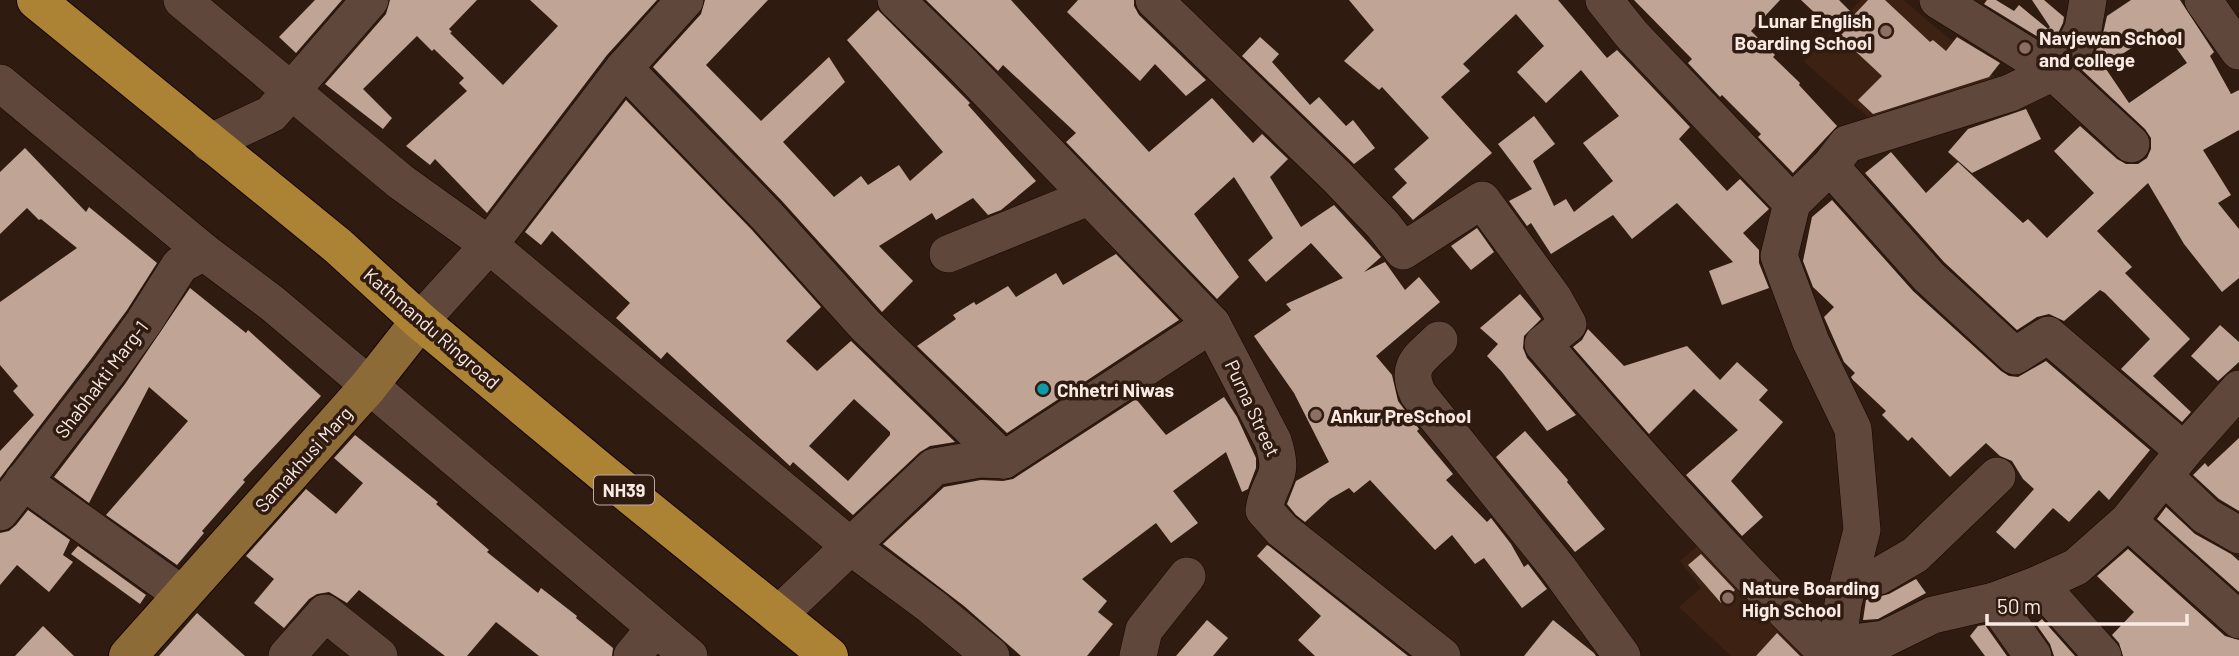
<svg xmlns="http://www.w3.org/2000/svg" width="2239" height="656" font-family="Barlow,sans-serif">
	<rect width="100%" height="100%" fill="#2f1b10"/>
	<g fill="#3d2213">
		<polygon points="1861,0 1903,0 2001,82 1875,123 1804,62"/>
		<polygon points="1710,535 1813,656 1731,656 1679,607 1701,588 1680,561"/>
	</g>
	<g fill="#c0a597" fill-rule="evenodd">
		<polygon points="315,0 342,0 296,53 279,37"/>
		<polygon points="390,0 477,0 449,29 452,32 450,33 503,85 558,26 530,0 657,0 607,55 487,213 435,159 430,165 406,146 467,91 459,83 464,78 434,49 432,51 417,36 363,89 392,118 383,129 325,84 386,14"/>
		<polygon points="705,0 768,0 706,65 761,121 829,57 845,82 783,142 834,197 861,176 868,185 899,165 910,181 943,152 847,40 878,10 970,103 968,105 1036,181 1001,210 988,215 973,198 936,220 932,213 879,246 913,281 882,312 782,201 653,67 701,14"/>
		<polygon points="926,0 1011,0 1149,152 1212,98 1253,143 1262,134 1288,159 1270,177 1301,227 1334,205 1381,257 1364,272 1385,262 1405,290 1419,277 1440,302 1376,356 1392,375 1398,401 1419,429 1417,431 1453,474 1446,480 1487,522 1491,518 1511,544 1524,567 1528,564 1547,589 1522,608 1484,558 1475,564 1452,535 1435,550 1370,480 1354,493 1349,488 1330,499 1305,522 1296,515 1287,504 1296,481 1329,462 1294,393 1254,336 1291,310 1286,304 1343,278 1311,243 1266,282 1248,260 1273,238 1234,177 1194,214 1239,277 1217,299 1066,142 1076,133 1003,65 998,71"/>
		<polygon points="1078,0 1134,0 1134,6 1139,15 1206,80 1186,96 1155,64 1140,81 1067,12"/>
		<polygon points="1349,0 1558,0 1607,58 1617,50 1690,127 1679,139 1727,191 1740,179 1769,209 1743,233 1759,250 1759,263 1769,288 1722,305 1709,271 1733,262 1677,203 1632,239 1613,215 1551,254 1531,223 1527,226 1509,201 1532,189 1498,144 1534,116 1555,144 1533,161 1554,206 1566,199 1574,212 1613,181 1583,143 1619,116 1581,70 1546,103 1517,72 1544,46 1516,14 1463,64 1470,71 1441,97 1492,153 1413,220 1392,197 1407,183 1394,169 1429,138 1382,87 1379,90 1344,61 1374,30"/>
		<polygon points="1634,0 1780,0 1751,31 1775,55 1773,57 1800,83 1799,85 1837,126 1793,173 1758,137 1761,134 1722,95 1720,97 1688,63 1692,59"/>
		<polygon points="1801,0 1839,0 1854,15 1868,0 1885,0 1930,42 1933,40 1946,51 1957,37 2000,63 1989,77 1873,114 1858,100 1882,76"/>
		<polygon points="1987,0 1996,0 2014,11 2019,5 2048,29 2050,27 2032,0 2044,0 2064,17 2063,23 2057,35 2048,43 1984,4"/>
		<path d="M2131,0H2180L2214,52L2210,56L2231,94L2239,90V130L2203,150L2231,195L2218,203L2239,229V278L2222,292L2184,244L2148,183L2097,231L2132,267L2125,273L2190,339L2153,376L2191,412L2182,422L2121,369L2150,339L2105,293L2100,290L2064,321L2049,314L2037,317L2017,330L1944,262L1865,173L1891,152L1926,193L1958,162L2023,223L2028,219L2047,238L2094,193L2054,151L2080,126L2117,159L2126,164H2138L2147,158L2151,149V138L2145,129L2082,70L2093,57L2102,38L2107,16ZM2162,28L2187,63L2129,103L2104,66Z"/>
		<polygon points="1260,37 1279,54 1272,62 1310,105 1319,97 1346,126 1353,120 1375,148 1354,164 1242,56"/>
		<path d="M626,100L752,230L821,307L786,341L817,371L851,341L955,442L930,446L920,452L853,515L793,462L790,466L667,352L661,359L616,318L630,303L552,231L541,245L525,232ZM854,399L890,432V435L848,481L809,446Z"/>
		<polygon points="2026,109 2041,139 1972,173 1948,152 1968,129"/>
		<polygon points="25,148 86,212 89,207 157,263 127,310 91,359 0,478 0,451 34,415 13,391 18,386 0,365 0,302 77,248 41,219 39,220 27,208 0,234 0,172"/>
		<polygon points="1832,200 1913,291 2001,371 2009,376 2018,377 2046,361 2150,450 2109,500 2099,490 2069,522 2053,508 2015,549 1996,532 2034,489 2023,479 2012,461 2000,456 1986,443 1950,477 1912,437 1908,441 1882,415 1886,411 1853,380 1851,377 1855,373 1844,362 1824,317 1834,307 1813,287 1803,261 1812,217"/>
		<polygon points="1477,228 1494,252 1471,270 1451,246"/>
		<polygon points="1116,254 1179,320 1007,433 917,346 956,319 953,315 974,302 976,305 1008,286 1016,297 1056,273 1063,285"/>
		<polygon points="190,288 246,333 248,330 321,396 243,480 245,482 202,531 204,533 177,565 106,515 188,421 149,387 89,503 54,477 125,384"/>
		<polygon points="1520,294 1541,319 1524,336 1523,348 1527,358 1576,415 1547,431 1502,372 1487,356 1498,344 1480,328"/>
		<polygon points="2220,325 2239,342 2239,362 2218,381 2191,356"/>
		<polygon points="1588,329 1624,366 1687,346 1720,380 1737,362 1768,390 1759,400 1783,422 1731,481 1763,517 1742,536 1686,475 1738,430 1694,389 1649,434 1573,347 1582,340"/>
		<polygon points="1224,397 1237,417 1256,458 1256,468 1248,489 1242,492 1226,452 1173,491 1198,523 1171,543 1156,523 1082,579 1107,601 1098,612 1113,624 1087,656 1021,656 964,606 883,544 944,487 981,480 1003,481 1013,479 1136,399 1166,435"/>
		<polygon points="1525,431 1568,480 1567,482 1605,529 1575,552 1496,457"/>
		<polygon points="355,435 438,502 436,504 489,550 487,552 538,593 541,588 577,616 576,618 613,648 612,656 539,656 496,622 467,656 445,656 359,590 347,603 329,592 317,594 309,599 284,628 254,603 274,579 246,556 306,489 336,514 363,483 334,458"/>
		<polygon points="2239,438 2239,511 2219,499 2193,475 2205,463 2208,467"/>
		<polygon points="2166,507 2195,534 2231,554 2239,561 2239,592 2157,519"/>
		<polygon points="28,510 70,540 63,555 73,562 49,592 17,565 0,585 0,533 9,531 16,525"/>
		<polygon points="1267,545 1269,546 1408,656 1315,656 1298,640 1321,616 1257,556"/>
		<polygon points="78,546 146,595 140,604 71,554"/>
		<polygon points="2128,549 2225,636 2239,640 2239,656 2123,656 2119,643 2112,635 2134,612 2097,576"/>
		<polygon points="1701,554 1735,590 1721,603 1688,565"/>
		<polygon points="1916,579 1926,593 1878,619 1863,620 1866,600 1889,594"/>
		<polygon points="197,613 245,656 159,656"/>
		<polygon points="2042,619 2075,656 2054,656 2050,644 2036,624"/>
		<polygon points="1207,620 1228,638 1213,656 1176,656"/>
		<polygon points="1553,620 1594,653 1596,656 1524,656"/>
		<polygon points="1985,625 2007,656 1985,656 1970,636 1978,626"/>
		<polygon points="43,626 74,656 15,656"/>
		<polygon points="1777,633 1800,656 1756,656"/>
	</g>
	<g fill="none" stroke-linecap="round" stroke-linejoin="round">
		<defs>
			<g id="minor">
				<polyline points="182,0 401,182 489,245 850,546 931,606 991,656"/>
				<polyline points="896,0 960,62 1212,324"/>
				<path d="M1154,0L1337,177L1383,225L1403,251L1482,200L1554,299L1568,324L1543,344C1635,451 1728,557 1830,656"/>
				<polyline points="1604,0 1632,35 1792,203"/>
				<polyline points="1938,0 2051,70 2131,144"/>
				<polyline points="2203,0 2239,51"/>
				<polyline points="624,68 767,216 865,325 1004,460"/>
				<polyline points="0,83 204,252 273,304 689,656"/>
				<polyline points="209,143 271,114 370,0"/>
				<polyline points="1830,166 1929,277 2015,356 2048,335 2184,451"/>
				<polyline points="948,254 1088,197"/>
				<polyline points="420,321 489,245 624,68 685,0"/>
				<path d="M1439,340C1419,359 1405,366 1418,394L1558,568L1622,656"/>
				<path d="M1004,460L1212,324L1273,441C1286,481 1269,477 1264,510L1282,530L1442,656"/>
				<polyline points="2164,476 2206,516 2239,535"/>
				<polyline points="23,481 181,594"/>
				<polyline points="0,512 108,372 144,322 180,265 204,252"/>
				<polyline points="2128,521 2239,620"/>
				<polyline points="1850,581 1879,576 1915,555 1997,476"/>
				<polyline points="2039,584 2103,656"/>
				<polyline points="1994,601 2033,656"/>
				<polyline points="779,614 934,467 980,459 1004,460"/>
				<polyline points="1836,645 1884,639 1933,615 1994,601 2039,584 2076,567 2128,521 2184,451 2239,389"/>
				<polyline points="287,656 325,613 379,656"/>
				<polyline points="632,656 655,628"/>
				<polyline points="1138,656 1144,630 1187,576"/>
				<polyline points="1836,656 1843,604 1862,530 1853,429 1811,342 1779,256 1792,203 1830,166 1847,144 2010,93 2043,77 2074,48 2083,29 2088,0"/>
			</g>
			<polyline id="major" points="128,656 368,387 420,321"/>
			<polyline id="highway" points="36,0 338,246 420,321 604,474 829,656"/>
		</defs>
		<use href="#minor" stroke="#160500" stroke-width="38"/>
		<use href="#major" stroke="#160500" stroke-width="40"/>
		<use href="#highway" stroke="#160500" stroke-width="40"/>
		<use href="#minor" stroke="#5f473b" stroke-width="37"/>
		<use href="#major" stroke="#8d6b37" stroke-width="38"/>
		<use href="#highway" stroke="#ac8334" stroke-width="38"/>
	</g>
	<g fill="#8d6e63" stroke="#2f1b10" stroke-width="2.5">
		<circle cx="1886" cy="31" r="7"/>
		<circle cx="2025" cy="48" r="7"/>
		<circle cx="1316" cy="415" r="7"/>
		<circle cx="1728" cy="598" r="7"/>
	</g>
	<circle fill="#0f9aa8" stroke="#2f1b10" stroke-width="2.5" cx="1043" cy="389" r="7"/>
	<g text-anchor="middle" dominant-baseline="central" stroke-width="7" stroke-linejoin="round" paint-order="stroke">
		<rect fill="#2f1b10" stroke="#bcaca4" stroke-width="2" x="594" y="475.5" width="60" height="29" rx="5"/>
		<g font-size="18" font-weight="bold" fill="#f9eae3">
			<text x="624" y="490">NH39</text>
		</g>
		<g font-size="19" font-weight="bold" fill="#f9eae3" stroke="#2f1b10" text-anchor="start">
			<text x="1872" y="20" text-anchor="end">Lunar English<tspan x="1872" dy="22">Boarding School</tspan></text>
			<text x="2039" y="37">Navjewan School<tspan x="2039" dy="22">and college</tspan></text>
			<text x="1057" y="389">Chhetri Niwas</text>
			<text x="1330" y="415">Ankur PreSchool</text>
			<text x="1742" y="587">Nature Boarding<tspan x="1742" dy="22">High School</tspan></text>
		</g>
		<g font-size="19" fill="#f9eae3" stroke="#2f1b10">
			<text transform="translate(432 328) rotate(41)">Kathmandu Ringroad</text>
			<text transform="translate(101 379) rotate(-53)">Shabhakti Marg-1</text>
			<text transform="translate(1253 408) rotate(65)">Purna Street</text>
			<text transform="translate(303 459) rotate(-48)">Samakhusi Marg</text>
		</g>
	</g>
	<path d="M1987 614v10h200v-10" fill="none" stroke="#f9eae3" stroke-width="3.5"/>
	<text x="1997" y="614" font-size="21" fill="#f9eae3" stroke="#2f1b10" stroke-width="5" paint-order="stroke">50 m</text>
</svg>
